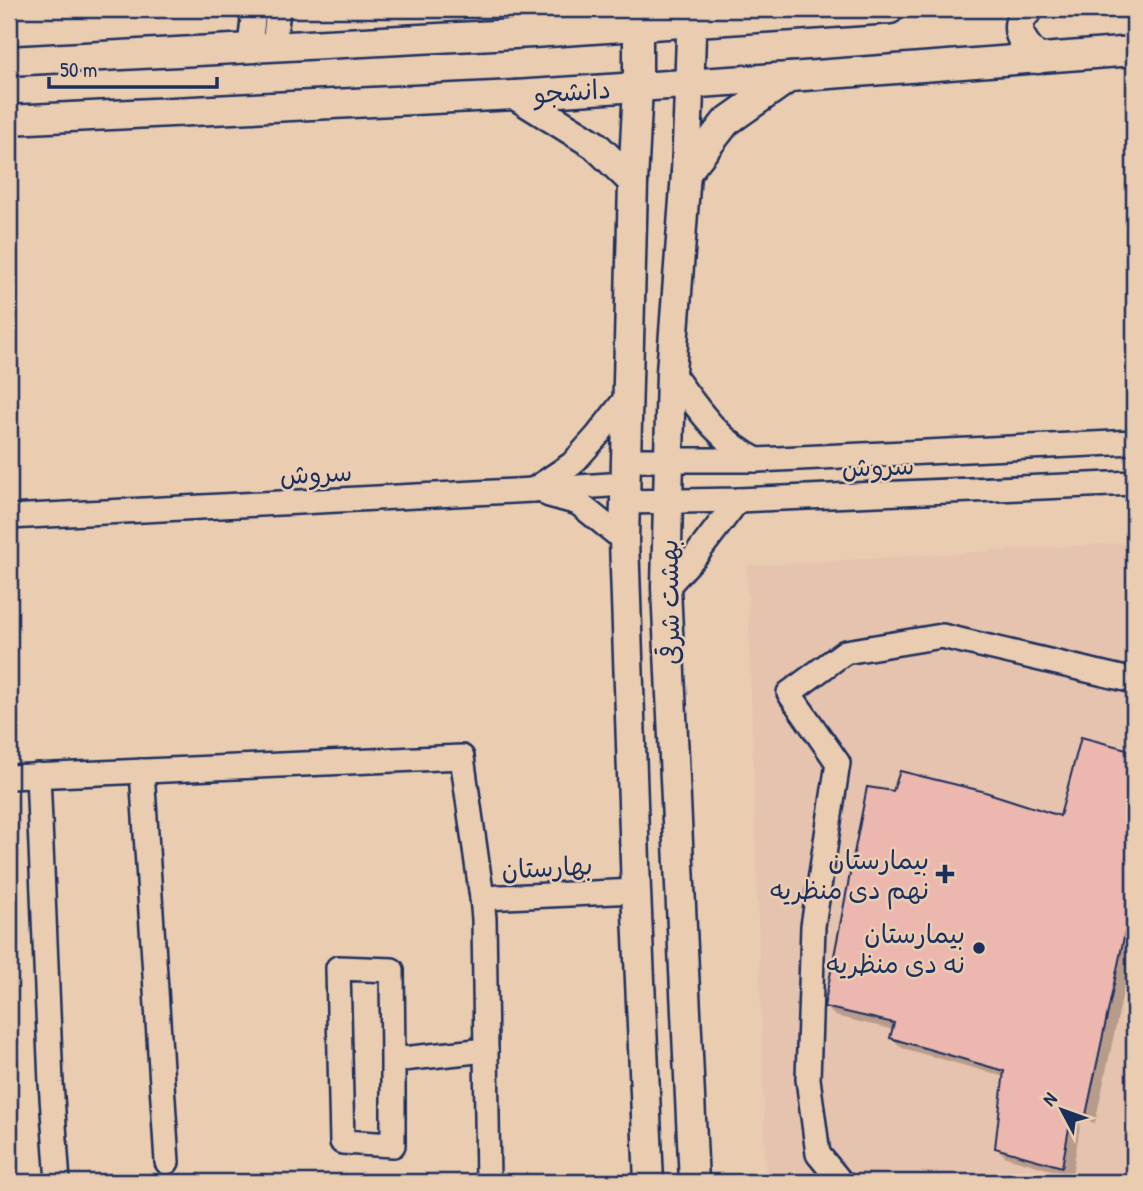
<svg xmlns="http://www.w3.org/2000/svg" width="1143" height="1191" font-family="'Patrick Hand','Playpen Sans Arabic',sans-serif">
	<rect width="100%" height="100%" fill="#eacdb1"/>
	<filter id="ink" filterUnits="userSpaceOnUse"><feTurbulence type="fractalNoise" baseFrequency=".0143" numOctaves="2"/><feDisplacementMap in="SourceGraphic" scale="14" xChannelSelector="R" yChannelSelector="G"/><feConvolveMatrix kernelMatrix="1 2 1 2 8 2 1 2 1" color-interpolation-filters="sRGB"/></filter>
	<g filter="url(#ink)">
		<polygon fill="#e6c3ae" points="1134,542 1134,1182 766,1182 747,566"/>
		<polygon fill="#0003" points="1083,739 1134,752 1134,801 1129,822 1132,822 1134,815 1134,942 1095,1123 1081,1120 1072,1176 1006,1157 997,1148 1005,1077 902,1048 892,1038 894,1030 835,1016 826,1007 1061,818"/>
		<polygon fill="#ebb7ae" stroke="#1b2f5e" stroke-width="2" points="1081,737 1134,751 1134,808 1133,814 1134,814 1134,890 1086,1115 1072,1112 1062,1167 995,1148 1004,1071 890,1038 894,1023 824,1007 867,787 893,791 900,771 982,791 1060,816"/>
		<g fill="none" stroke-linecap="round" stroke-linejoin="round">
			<defs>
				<g id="minor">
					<polyline points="274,47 278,9"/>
					<polyline points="250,48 254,9"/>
					<path d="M671,372C696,406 718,441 757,460"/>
					<polyline points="626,460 757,460 1134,442"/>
					<polyline points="533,490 572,464 597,436 627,397"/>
					<polyline points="549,495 578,503 624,540"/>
					<polyline points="624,502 738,500 1134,483"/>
					<polyline points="9,517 532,490 625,484"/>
					<polyline points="666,588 697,554 738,500"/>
					<polyline points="142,771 167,1162"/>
					<polyline points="38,775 51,1083 58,1182"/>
					<polyline points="9,777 462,757 482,898"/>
					<polyline points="393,1060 393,1145 342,1142 338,968 392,970 393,1060 486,1050"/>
					<polyline points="488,1182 484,919 482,898 636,891"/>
					<polyline points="841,1182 818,1154 808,1079 813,926 838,763 789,693 845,652 942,636 1134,681"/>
				</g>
				<g id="major">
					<polyline points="640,9 638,25 638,87 633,182 624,540 636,891 649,1182"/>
					<polyline points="692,9 686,173 671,372 666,588 694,1182"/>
					<path d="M1029,9C1009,27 1023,44 1038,59"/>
					<polyline points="9,61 533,33 890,9"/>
					<polyline points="515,95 595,145 633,182"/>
					<polyline points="9,120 515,95 790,77 1134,51"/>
					<polyline points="686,173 726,122 790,77"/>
				</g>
			</defs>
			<use href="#minor" stroke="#1b2f5e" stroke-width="28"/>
			<use href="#major" stroke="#1b2f5e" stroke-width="33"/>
			<use href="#minor" stroke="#eacdb1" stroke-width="23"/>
			<use href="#major" stroke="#eacdb1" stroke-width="28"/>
		</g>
	</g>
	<g fill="#1b2f5e" stroke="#eacdb1" stroke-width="2.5">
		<path d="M941.5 863.5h7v7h7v7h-7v7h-7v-7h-7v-7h7z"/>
		<circle cx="979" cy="948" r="7"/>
	</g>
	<g text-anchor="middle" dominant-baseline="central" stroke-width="5" stroke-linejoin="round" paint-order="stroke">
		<g font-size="26" fill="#1b2f5e" stroke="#eacdb1">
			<text transform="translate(572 91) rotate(-4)">دانشجو</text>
			<text transform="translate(878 466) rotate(-2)">سروش</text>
			<text transform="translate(316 473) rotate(-3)">سروش</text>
			<text transform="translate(669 602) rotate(-91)">بهشت شرقی</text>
			<text transform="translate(547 867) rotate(-3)">بهارستان</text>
		</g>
		<g font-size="26" fill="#1b2f5e" stroke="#eacdb1" text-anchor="end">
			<text x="929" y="859">بیمارستان<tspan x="929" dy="30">نهم دی منظریه</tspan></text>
			<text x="965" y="933">بیمارستان<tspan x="965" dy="30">نه دی منظریه</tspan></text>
		</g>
	</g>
	<rect width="1143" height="1191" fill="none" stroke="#eacdb1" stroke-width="35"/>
	<rect x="18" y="18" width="1108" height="1156" fill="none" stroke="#1b2f5e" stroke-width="2.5" filter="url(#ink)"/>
	<g transform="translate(1062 1110) rotate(311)" stroke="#eacdb1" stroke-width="5" paint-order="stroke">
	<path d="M0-5L12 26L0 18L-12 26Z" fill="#1b2f5e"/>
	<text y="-10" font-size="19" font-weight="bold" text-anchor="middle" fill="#1b2f5e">N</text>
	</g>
	<path d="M49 77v10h168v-10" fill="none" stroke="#1b2f5e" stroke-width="3.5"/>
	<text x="60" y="77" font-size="21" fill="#1b2f5e" stroke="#eacdb1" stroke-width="5" paint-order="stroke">50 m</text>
</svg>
